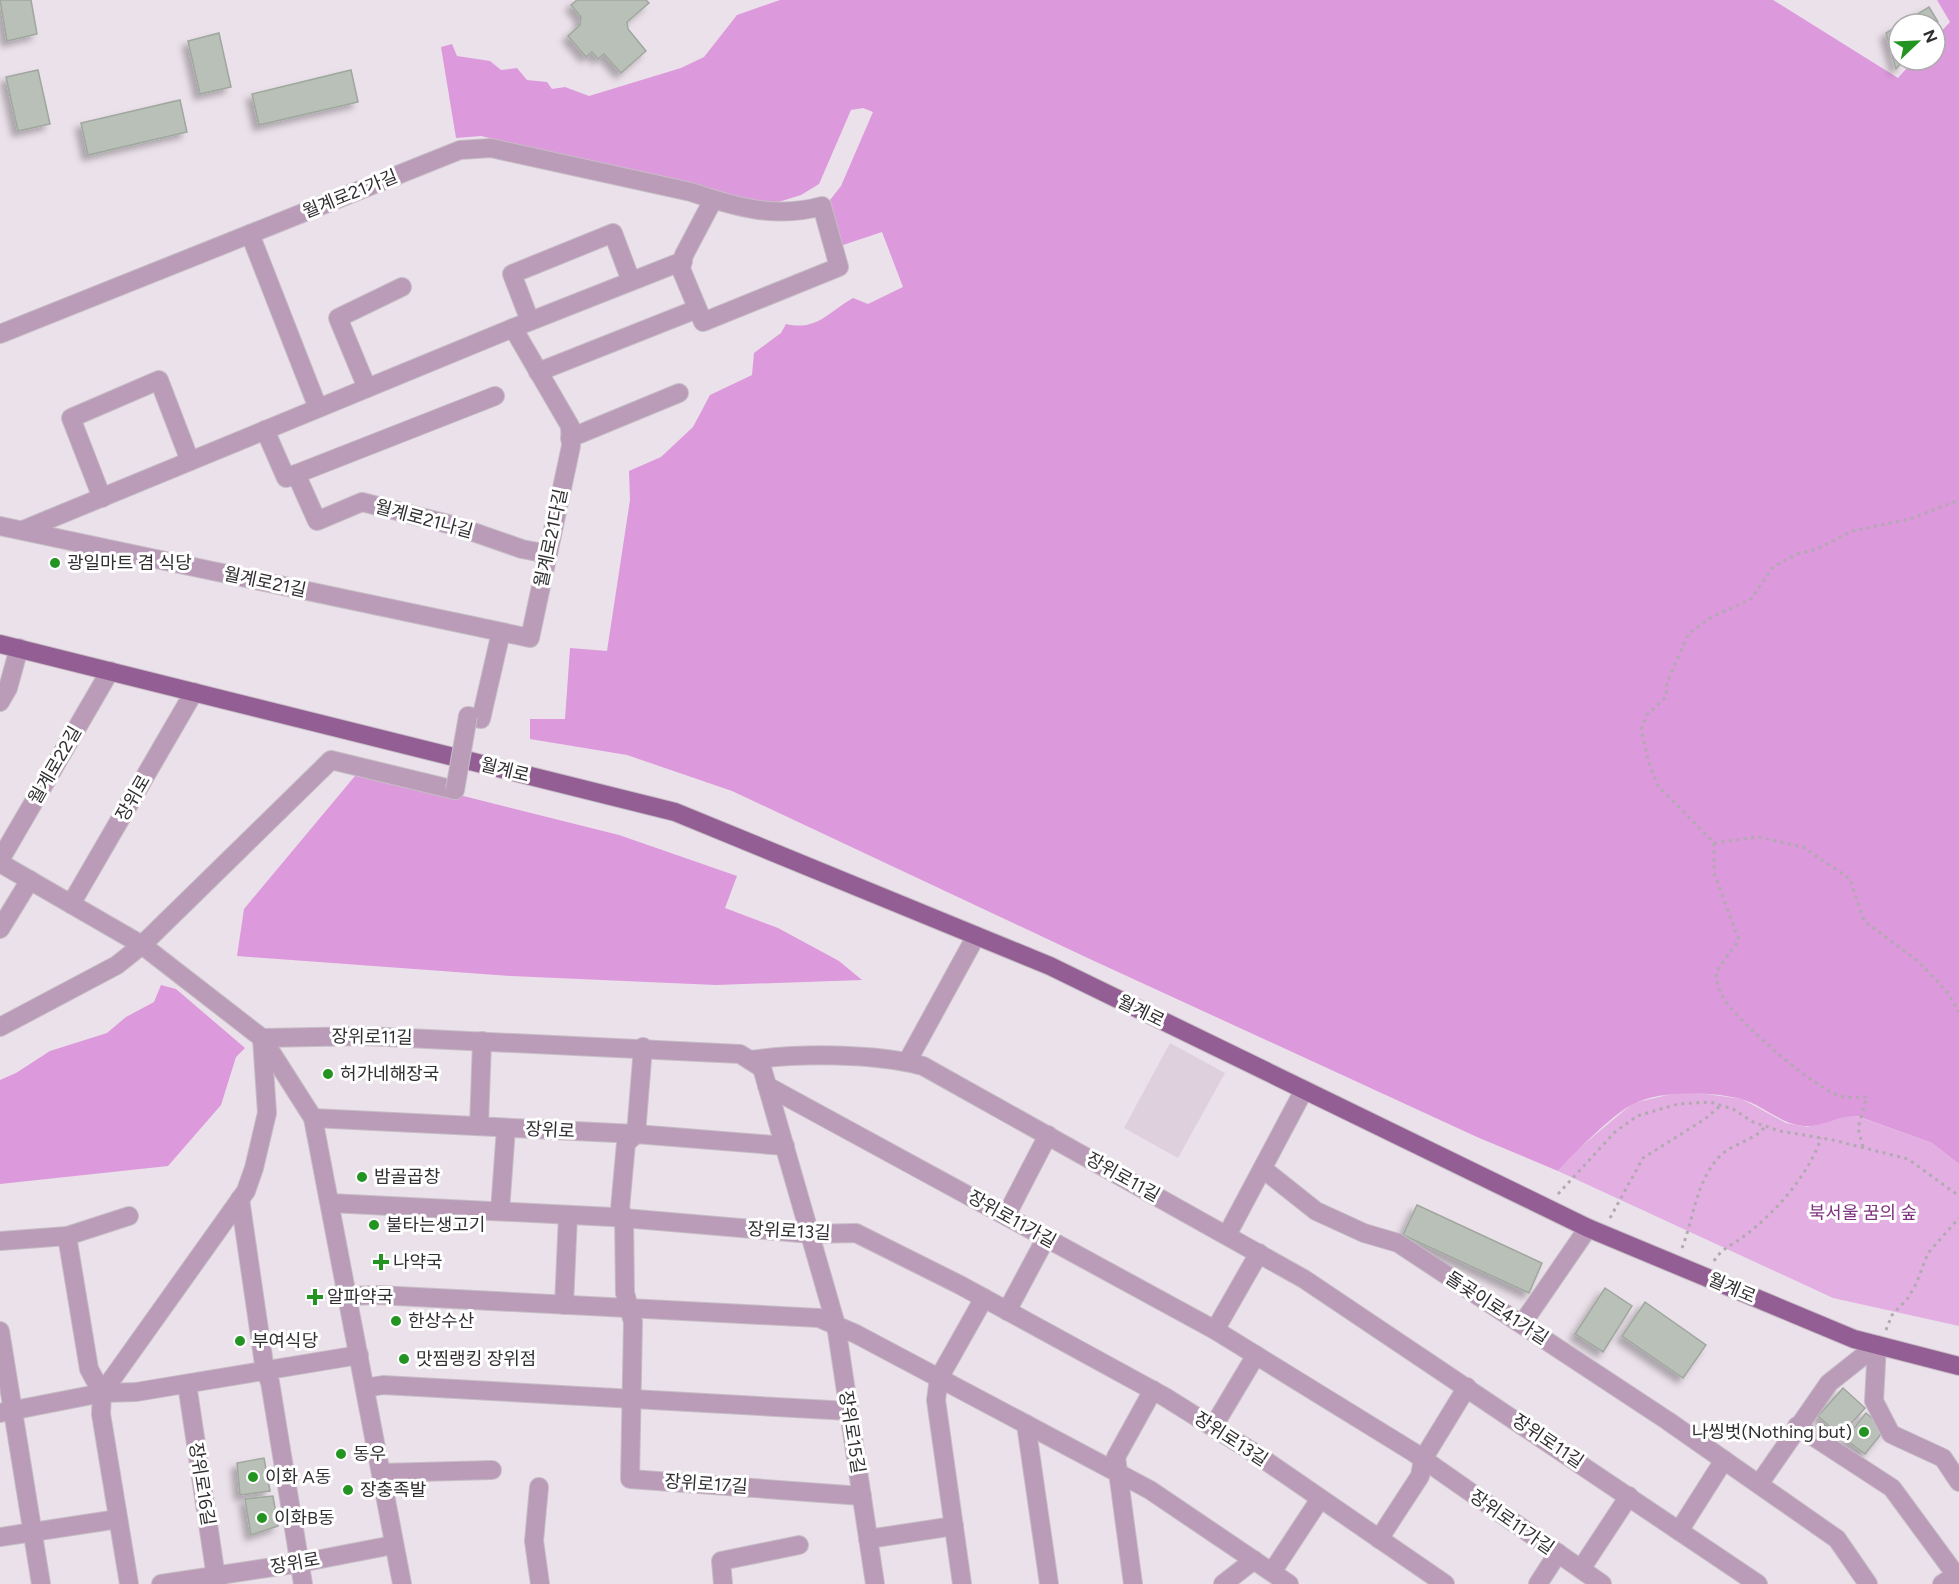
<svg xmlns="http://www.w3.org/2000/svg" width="1959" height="1584" font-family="Figtree,'Noto Sans KR',sans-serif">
	<defs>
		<filter id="shadow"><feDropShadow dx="-5.5" dy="5.5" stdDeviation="3" flood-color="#0004"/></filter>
	</defs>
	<rect width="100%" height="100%" fill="#ebe1ea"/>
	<polygon fill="#dfd0de" points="1170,1043 1225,1073 1178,1158 1124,1128"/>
	<polygon fill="#e3afe2" points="1685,1091 1742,1099 1786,1123 1807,1127 1848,1116 1856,1116 1932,1143 1959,1164 1959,1326 1833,1298 1558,1171 1577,1150 1633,1103"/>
	<g fill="#dc99db">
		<path d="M780,0H1773L1898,78L1914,60H1935V38L1950,22L1937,0H1959V1164L1932,1143L1857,1116C1839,1115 1820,1128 1803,1126C1779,1123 1763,1105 1741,1099C1712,1091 1660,1090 1633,1104C1612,1115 1574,1153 1558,1171L1477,1137L1092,960L732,791L627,755L530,739V719H565L570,648L607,651L630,500L629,471L661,457L693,427L710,395L752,375L754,353L781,333L786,324C817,331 827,313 853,298L868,304L903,287L882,232L840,246L830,200L841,186L873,112L863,108L851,110L819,184L801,195L772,204L747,201L684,183L481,136L456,138L441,47L452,44L457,56L490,61L501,70L517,68L527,80L547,82L552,89L565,87L589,96L681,68L704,57L737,15Z"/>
		<polygon points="360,770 619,835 737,876 725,908 778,928 839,961 862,980 716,985 511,976 237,956 244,909"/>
		<polygon points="161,985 176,989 245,1048 236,1057 221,1105 168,1166 0,1184 0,1080 16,1073 50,1051 107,1033 126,1017 154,1002"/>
	</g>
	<g fill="#b8c0b7" stroke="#9fa79e" stroke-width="1.5" filter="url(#shadow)">
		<polygon points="0,0 31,0 37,34 7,41"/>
		<polygon points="577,0 646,0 649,3 627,22 628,29 646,51 621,73 604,54 598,59 592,52 586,57 568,36 580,25 581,17 571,5"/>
		<polygon points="1929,7 1938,22 1935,25 1901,24"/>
		<polygon points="1899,25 1899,60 1904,60 1896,69 1886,33"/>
		<polygon points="219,33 231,87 200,94 188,41"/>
		<polygon points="38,70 50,124 18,131 6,77"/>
		<polygon points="351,70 358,102 259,125 252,94"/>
		<polygon points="180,100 187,132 88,155 81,123"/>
		<polygon points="1417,1205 1542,1263 1529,1293 1403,1235"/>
		<polygon points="1605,1288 1632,1306 1603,1352 1575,1334"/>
		<polygon points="1645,1302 1706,1345 1683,1378 1622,1336"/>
		<polygon points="1843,1388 1865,1408 1840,1436 1818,1416"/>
		<polygon points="1866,1413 1885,1429 1865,1454 1845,1439"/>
		<polygon points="264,1458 270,1491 240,1495 237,1463"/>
		<polygon points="273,1496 278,1526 251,1535 245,1499"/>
	</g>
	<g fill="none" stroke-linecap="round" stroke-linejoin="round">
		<defs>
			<g id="minor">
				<polyline points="250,234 318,408"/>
				<polyline points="530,321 512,274 613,233 631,281"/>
				<path d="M0,334L460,150L491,148L691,192C735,207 776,219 822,206L839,267L703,322L681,269L684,255L713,200"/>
				<polyline points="538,372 697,309"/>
				<polyline points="367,388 338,318 402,287"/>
				<polyline points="265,430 286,478 495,396"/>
				<polyline points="570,438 679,393"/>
				<polyline points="296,474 317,521 362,502 456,526 522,549 548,554"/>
				<polyline points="102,498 71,418 159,380 190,461"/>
				<polyline points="0,526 530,638 571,446 570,426 513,328"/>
				<polyline points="23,530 513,328 683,261"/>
				<polyline points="0,702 8,688 19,648"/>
				<polyline points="468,716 481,719 501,632"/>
				<polyline points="0,860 110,671"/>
				<polyline points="0,863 142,945 262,1038 313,1118 402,1584"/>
				<polyline points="71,904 194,692"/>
				<polyline points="0,929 30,880"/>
				<polyline points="0,1027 117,965 142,945 331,760 455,790"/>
				<polyline points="643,1047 636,1134 626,1143 620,1209 624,1218 625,1293 633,1322 630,1479 862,1496"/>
				<path d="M750,1060C799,1053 874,1053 923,1066L1304,1279L1758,1584"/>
				<polyline points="907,1062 976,936"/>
				<polyline points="767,1086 1215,1330 1413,1452 1602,1584"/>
				<polyline points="313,1118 636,1134 785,1146"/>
				<polyline points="479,1126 482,1041"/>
				<polyline points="1263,1169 1316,1211 1364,1233 1398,1243 1668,1421 1837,1539 1868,1584"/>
				<polyline points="240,1199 265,1371 270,1382 303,1584"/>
				<polyline points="330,1203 612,1217 811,1234 856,1233 960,1285 1165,1397 1256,1454 1445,1584"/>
				<polyline points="500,1211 506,1128"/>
				<polyline points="1006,1216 1048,1135"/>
				<polyline points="1227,1235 1304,1090"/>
				<polyline points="67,1236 89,1369 102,1393 101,1414 129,1584"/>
				<polyline points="0,1241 67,1236 129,1216"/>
				<polyline points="349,1296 378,1295 819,1318 856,1334 1150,1490 1289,1584"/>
				<polyline points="564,1305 568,1215"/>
				<polyline points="1007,1311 1046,1238"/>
				<polyline points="1522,1324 1588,1228"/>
				<polyline points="1215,1330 1259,1253"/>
				<polyline points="0,1331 41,1584"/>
				<polyline points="1877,1345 1874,1401 1891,1434 1943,1458 1959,1482"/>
				<polyline points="187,1384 217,1584"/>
				<polyline points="365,1388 383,1385 849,1411"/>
				<polyline points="102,1393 246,1191 254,1168 267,1113 262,1038 366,1036 740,1054 762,1068 836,1325 875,1584"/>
				<polyline points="0,1413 102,1393 136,1392 359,1355"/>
				<polyline points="1026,1424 1049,1584"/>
				<polyline points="1797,1426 1892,1488 1956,1575 1942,1584"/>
				<polyline points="1213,1427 1256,1355"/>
				<polyline points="381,1473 492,1470"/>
				<polyline points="1759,1484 1829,1383 1877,1345"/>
				<polyline points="539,1487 534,1541 540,1584"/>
				<polyline points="1679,1531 1724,1460"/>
				<polyline points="0,1537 118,1519"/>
				<polyline points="868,1539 954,1526"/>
				<polyline points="1379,1539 1420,1476 1423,1459 1467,1387"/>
				<polyline points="1581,1569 1629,1496"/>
				<polyline points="1272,1572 1320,1499"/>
				<polyline points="161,1584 300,1563 393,1545"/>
				<polyline points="723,1584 721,1561 799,1545"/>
				<polyline points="962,1584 936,1400 939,1378 984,1298"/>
				<polyline points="1133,1584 1116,1457 1153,1390"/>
				<polyline points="1223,1584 1254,1560"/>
				<polyline points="1538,1584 1558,1553"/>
			</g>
			<polyline id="major" points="0,644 675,812 1050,966 1588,1228 1854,1339 1959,1366"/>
		</defs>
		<use href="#minor" stroke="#c6bdc5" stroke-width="20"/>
		<use href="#major" stroke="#c6bdc5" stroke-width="20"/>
		<g stroke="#b1aab1" stroke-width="3" stroke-dasharray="3 4.5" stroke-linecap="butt">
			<polyline points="1714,843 1758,837 1803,847 1850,879 1864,921 1919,962 1947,992 1959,1012"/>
			<path d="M1863,1147L1858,1128L1867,1097C1859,1097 1851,1098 1844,1097C1817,1092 1743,1025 1726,1002C1719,992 1717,984 1716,972L1739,940L1714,873V843L1658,786L1649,763L1641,729L1647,715L1666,697L1667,682L1689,633L1712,617L1751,599L1773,567L1797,554L1817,549L1852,531L1910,519L1959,500"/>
			<polyline points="1558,1194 1615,1132 1637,1116 1678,1104 1710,1102 1733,1109 1753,1122 1780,1131 1833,1140 1908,1159 1959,1196"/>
			<polyline points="1610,1218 1643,1158 1705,1119 1721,1105"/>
			<path d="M1682,1248C1694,1217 1696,1182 1719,1157C1732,1143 1757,1140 1765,1126"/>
			<path d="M1714,1261C1722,1248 1731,1246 1743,1237C1775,1213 1808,1176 1821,1138"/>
			<polyline points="1886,1330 1892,1315 1908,1298 1916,1284 1928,1253 1959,1218"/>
		</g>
		<use href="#minor" stroke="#ba9cb9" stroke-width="18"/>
		<use href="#major" stroke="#935e93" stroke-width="18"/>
		<defs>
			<polyline id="minor-bridge" points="455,790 468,716"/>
		</defs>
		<use href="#minor-bridge" stroke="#c6bdc5" stroke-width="20" stroke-linecap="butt"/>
		<use href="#minor-bridge" stroke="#ba9cb9" stroke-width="18"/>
	</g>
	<g fill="#239421" stroke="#fff" stroke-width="2">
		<circle cx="55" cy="563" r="6"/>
		<circle cx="328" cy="1074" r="6"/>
		<circle cx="362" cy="1177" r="6"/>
		<circle cx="374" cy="1225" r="6"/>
		<path d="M378 1253h6v6h6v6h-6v6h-6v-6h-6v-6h6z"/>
		<path d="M312 1288h6v6h6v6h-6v6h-6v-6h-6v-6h6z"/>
		<circle cx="396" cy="1321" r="6"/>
		<circle cx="240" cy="1341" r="6"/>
		<circle cx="404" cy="1359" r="6"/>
		<circle cx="1864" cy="1432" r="6"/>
		<circle cx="341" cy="1454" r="6"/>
		<circle cx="253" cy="1477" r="6"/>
		<circle cx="348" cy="1490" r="6"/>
		<circle cx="262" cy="1518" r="6"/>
	</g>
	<g text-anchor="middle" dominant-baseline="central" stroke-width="6" stroke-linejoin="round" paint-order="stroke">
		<g font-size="18" fill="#322f32" stroke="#fff">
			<text transform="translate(350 194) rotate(-22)">월계로21가길</text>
			<text transform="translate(424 519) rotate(15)">월계로21나길</text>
			<text transform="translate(551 538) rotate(-78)">월계로21다길</text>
			<text transform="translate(265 582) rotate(12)">월계로21길</text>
			<text transform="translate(55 765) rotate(-60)">월계로22길</text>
			<text transform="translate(505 770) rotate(14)">월계로</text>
			<text transform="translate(133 798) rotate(-60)">장위로</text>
			<text transform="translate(1141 1011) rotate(26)">월계로</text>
			<text transform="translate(372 1037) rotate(1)">장위로11길</text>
			<text transform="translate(550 1130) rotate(3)">장위로</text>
			<text transform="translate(1123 1177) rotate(29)">장위로11길</text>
			<text transform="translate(1012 1219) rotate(29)">장위로11가길</text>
			<text transform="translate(789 1231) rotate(3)">장위로13길</text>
			<text transform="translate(1732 1288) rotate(23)">월계로</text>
			<text transform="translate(1497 1308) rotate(33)">돌곶이로41가길</text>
			<text transform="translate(852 1432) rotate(81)">장위로15길</text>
			<text transform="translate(1231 1439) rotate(33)">장위로13길</text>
			<text transform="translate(1548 1441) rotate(34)">장위로11길</text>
			<text transform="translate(202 1484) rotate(81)">장위로16길</text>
			<text transform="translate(706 1484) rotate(4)">장위로17길</text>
			<text transform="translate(1512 1522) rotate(35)">장위로11가길</text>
			<text transform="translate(295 1563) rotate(-10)">장위로</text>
		</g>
		<g font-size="18" fill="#322f32" stroke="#fff" text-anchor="start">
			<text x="67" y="563">광일마트 겸 식당</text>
			<text x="340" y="1074">허가네해장국</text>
			<text x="374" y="1177">밤골곱창</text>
			<text x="386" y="1225">불타는생고기</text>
			<text x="393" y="1262">나약국</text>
			<text x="327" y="1297">알파약국</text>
			<text x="408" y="1321">한상수산</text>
			<text x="252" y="1341">부여식당</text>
			<text x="416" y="1359">맛찜랭킹 장위점</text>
			<text x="1852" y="1432" text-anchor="end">나씽벗(Nothing but)</text>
			<text x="353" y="1454">동우</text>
			<text x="265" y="1477">이화 A동</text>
			<text x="360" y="1490">장충족발</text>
			<text x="274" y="1518">이화B동</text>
		</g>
		<g font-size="18" fill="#7f3180" stroke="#fff">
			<text x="1863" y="1213">북서울 꿈의 숲</text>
		</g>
	</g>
	<g transform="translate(1917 42) rotate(67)"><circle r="28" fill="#ffffff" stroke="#adacad" stroke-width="1.5"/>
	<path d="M0-4.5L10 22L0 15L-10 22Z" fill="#239421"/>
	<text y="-9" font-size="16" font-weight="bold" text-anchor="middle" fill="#322f32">N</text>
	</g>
</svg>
